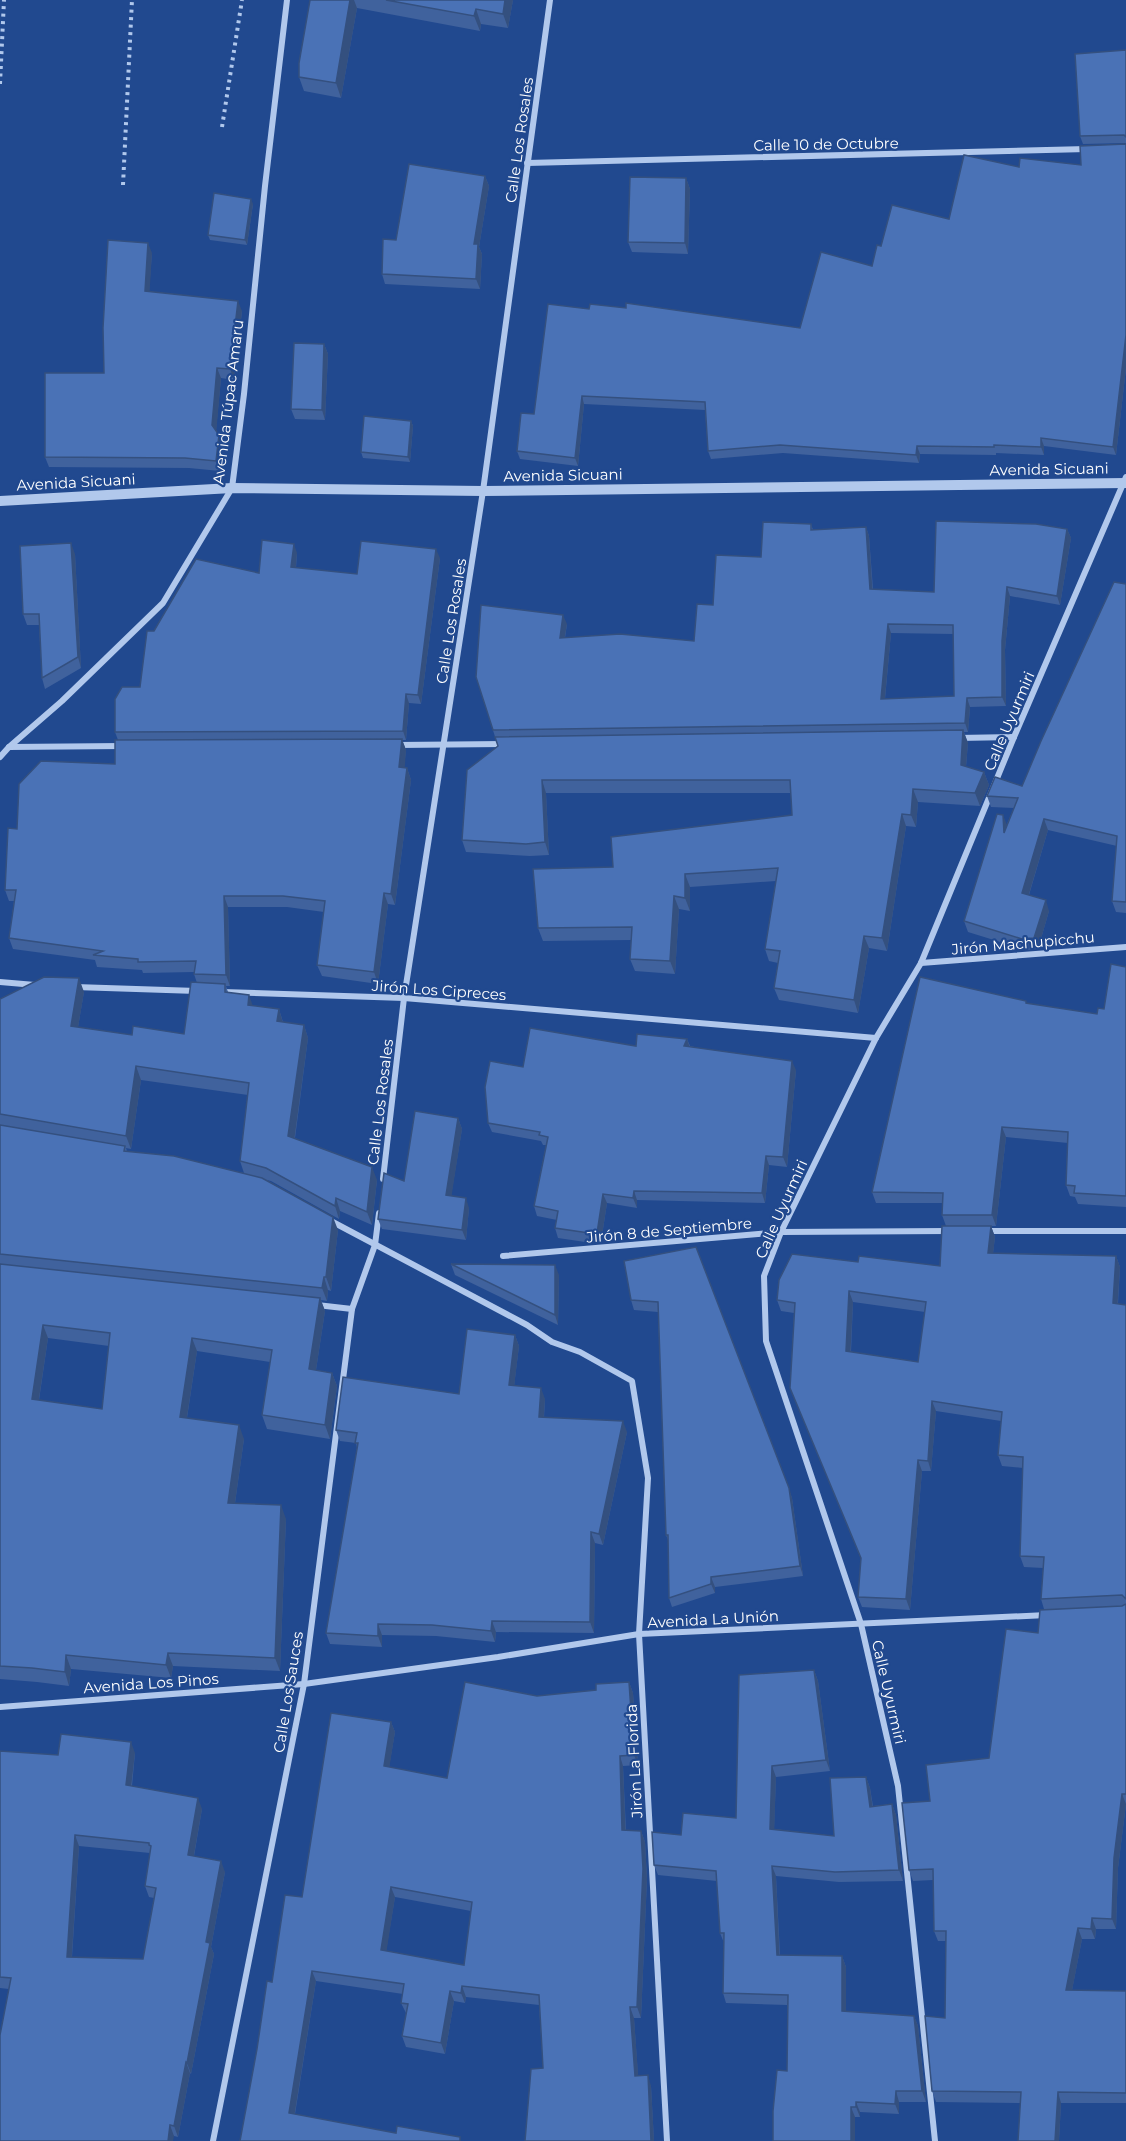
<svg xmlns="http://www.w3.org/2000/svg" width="1126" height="2141" font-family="Montserrat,sans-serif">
	<rect width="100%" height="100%" fill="#21498f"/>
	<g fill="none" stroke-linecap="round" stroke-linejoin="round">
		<g stroke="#b1c8ec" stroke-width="4" stroke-dasharray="3 4.5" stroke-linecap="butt">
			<polyline points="0,84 4,0"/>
			<polyline points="222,127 242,0"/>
			<polyline points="123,185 132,0"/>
		</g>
		<g stroke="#b1c8ec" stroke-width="6">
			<polyline points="527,163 1087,149"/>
			<polyline points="958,738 1014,737"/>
			<polyline points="397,745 504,744"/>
			<polyline points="9,747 123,746"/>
			<polyline points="0,757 9,747 62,701 163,603 232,488 244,394 265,186 287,0"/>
			<polyline points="921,963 1126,947"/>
			<polyline points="0,982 35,985"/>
			<polyline points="75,987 197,991"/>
			<polyline points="222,992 404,998 876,1038"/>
			<polyline points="383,1179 404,998 483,491 550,0"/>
			<polyline points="329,1220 527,1325 552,1342 580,1352 632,1381 648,1478 639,1634 667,2141"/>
			<polyline points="986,1231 1126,1231"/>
			<polyline points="503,1256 781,1232 948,1231"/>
			<polyline points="317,1305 352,1309"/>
			<polyline points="0,1707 304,1684 498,1657 639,1634 1047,1615"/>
			<polyline points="213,2141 304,1684 352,1309 375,1245 379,1213"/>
			<polyline points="935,2141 898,1786 861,1624 766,1341 764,1276 781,1232 876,1038 921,963 1014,737 1126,477"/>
		</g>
		<polyline stroke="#b1c8ec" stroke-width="10" points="0,501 232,488 483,491 1126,483"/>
	</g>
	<g fill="#40629d" fill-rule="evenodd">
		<polygon points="310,0 513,0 508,28 481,24 480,31 357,8 341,98 304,91 299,77"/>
		<polygon points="1126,50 1126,143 1083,144 1080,136"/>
		<polygon points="1126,144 1126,368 1116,455 1044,446 1044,455 996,453 996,455 920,454 919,463 783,453 711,459 708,451 705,410 584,404 578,466 520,459 517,451 534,414 589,309 800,328 872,266 881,246 949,219 1019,167 1081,165"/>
		<polygon points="485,176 489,186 479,247 482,254 480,289 385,284 382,274 396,240"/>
		<polygon points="686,178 690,189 688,254 632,252 628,242"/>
		<polygon points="253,204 247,245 210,240 208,235"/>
		<polygon points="152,253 149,291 242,311 234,380 221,378 216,430 219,435 223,445 220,471 189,468 49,467 45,457 104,373"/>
		<polygon points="324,344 328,354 325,420 295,419 291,409"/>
		<polygon points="411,421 413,426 410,462 363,458 361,452"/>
		<path d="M811,524L813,530L866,527L869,536L873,589L934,592L1067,529L1071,538L1060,605L1010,596L1005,650L1006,706L970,707L968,732H964L968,743L966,767L984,772L989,785L980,806L918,802L916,827L906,826L887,951L869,948L858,1013L779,1000L774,988L778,963L769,961L765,949L776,881L690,887V911L679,909L675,974L635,971L630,959L631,940L543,941L538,928L613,867L792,815L791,793H546L549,855L530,856L466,852L462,840L498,746L476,677L567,624L565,638L694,641L713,605L761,557ZM891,633L953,634L954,696L885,699Z"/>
		<path d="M297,553L296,568L357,574L440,558L421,704L409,703L406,740H402L406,750L404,768H407L411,780L395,905L388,904L378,984L322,976L317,965L324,912L287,907H228L230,986H226L228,992L253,1006L279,1009L283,1022L304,1025L308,1038L295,1138L377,1180L372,1225L340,1211L339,1219L271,1181L267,1180L338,1230L331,1291L328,1290L327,1301L321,1300L325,1311L316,1370L332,1373L337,1386L330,1439L267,1429L262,1415L270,1362L197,1351L187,1418L244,1439L235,1503L286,1519L280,1671L173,1666L171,1678L71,1669L69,1686L37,1682L0,1679V999L84,992L78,1027L132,1035L184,1034L197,983L194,974V972L143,973L142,970L97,967L95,960L13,949L9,938L14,901H9L5,890L17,829L115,764L118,740L115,732L140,687L154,631L259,573ZM141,1080L248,1095L240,1161L244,1173L127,1151L126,1148L131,1149ZM48,1338L109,1346L102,1409L39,1400Z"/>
		<polygon points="75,554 81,668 45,689 42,678 39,625 27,625 23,614"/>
		<polygon points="1126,584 1126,913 1116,912 1112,901 1117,846 1048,830 1029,895 1049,911 1038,949 1026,950 968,932 964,921 1014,808 991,807 987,796 1022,786"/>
		<path d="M1126,967V1207L1078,1204L1075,1197L1070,1196L1066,1185L1068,1143L1006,1137L996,1226H991L995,1237L993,1253L1116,1256L1120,1267L1118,1304L1126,1305V1804L1118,1868L1116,1929H1096L1095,1939H1082L1072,1990L1126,1991V2103H1061L1059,2141H1018L1021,2103L936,2102L932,2091L945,2018L946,1941H938L934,1931L933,1880L913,1881L909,1870L930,1801L989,1758L1038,1633L1044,1609L1041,1599L1043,1568L1024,1567L1020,1556L1023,1468L1002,1466L998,1455L1001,1421L936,1411L931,1471H922L910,1610L862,1607L858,1597L861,1559L790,1388L794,1313L781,1311L777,1300L858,1262L940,1266L946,1226L942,1215V1203H876L872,1192L1027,1003L1097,1014L1104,1009ZM853,1302L925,1312L918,1362L851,1352Z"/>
		<polygon points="687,1039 690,1046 796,1070 787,1167 769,1165 765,1203 637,1200 637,1208 607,1203 601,1242 592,1243 558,1238 555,1228 557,1220 537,1216 534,1206 546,1145 543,1145 541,1141 492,1132 488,1123 523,1067 636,1046"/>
		<polygon points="458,1118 462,1129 451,1196 469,1208 466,1240 382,1229 378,1219 404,1181"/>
		<polygon points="696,1247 792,1498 803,1576 715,1587 715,1593 672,1607 669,1598 668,1540 666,1535 658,1312 634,1310 631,1300"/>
		<polygon points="451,1264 559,1275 558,1325 455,1275"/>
		<polygon points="515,1335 519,1346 514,1386 545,1399 544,1418 627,1432 603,1545 595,1543 594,1633 496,1632 495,1642 436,1636 382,1635 382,1647 330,1644 326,1633 357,1448 356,1443 340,1441 336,1430 459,1394"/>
		<polygon points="814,1670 818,1681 830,1771 776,1777 774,1829 834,1836 866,1777 870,1788 873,1806 892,1804 896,1815 903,1881 839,1882 776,1876 780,1955 842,1956 846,1967 846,2012 914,2016 918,2026 926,2102 899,2102 899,2114 860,2112 860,2117 855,2117 855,2141 773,2141 787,2071 787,2005 726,2003 723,1993 724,1943 720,1933 717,1881 658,1875 654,1865 681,1835 736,1818"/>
		<path d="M629,1682L633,1693L638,1765L623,1766L626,1830L641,1831L645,1842L647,1879L641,2018H634L638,2076L651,2086L654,2141H525L543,2068L539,2005L466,1997L465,2003L454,2001L445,2054L406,2047L402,2036L406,2013L401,2003L403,1994L316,1981L295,2114L396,2133L240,2141L272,1982L302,1897L391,1722L395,1732L389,1767L447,1778L537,1696L596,1690ZM395,1897L471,1911L464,1965L386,1951Z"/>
		<path d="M0,1751L58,1755L135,1753L132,1786L202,1809L194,1856L225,1872L211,1947L214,1954L191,2074L190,2073L178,2137L174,2136L9,1989L0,1988ZM79,1846L150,1853L145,1886L149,1897L154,1898L143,1959L72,1957Z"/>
	</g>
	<g fill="#34507f">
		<polygon points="350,0 354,0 357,8 341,98 336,83"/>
		<polygon points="505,0 513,0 508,28 503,14"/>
		<polygon points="476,9 481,24 480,31 474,16"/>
		<polygon points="485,176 489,186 479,247 482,254 480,289 476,279 474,244"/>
		<polygon points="686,178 690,189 688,254 685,243"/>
		<polygon points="251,199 253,204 247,245 245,240"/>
		<polygon points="148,243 152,253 149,301 145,291"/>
		<polygon points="238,301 242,311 234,380 230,369"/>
		<polygon points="1126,335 1126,368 1116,455 1113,447"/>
		<polygon points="324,344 328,354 325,420 322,410"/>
		<polygon points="217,368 221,378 216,435 212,425"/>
		<polygon points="582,396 584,404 578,466 575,458"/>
		<polygon points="411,421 413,426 410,462 408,457"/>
		<polygon points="219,435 223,445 220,471 216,461"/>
		<polygon points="1041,438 1044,446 1044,455 1041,447"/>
		<polygon points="917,446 920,454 919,463 916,455"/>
		<polygon points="866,527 869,536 873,598 870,589"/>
		<polygon points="1067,529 1071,538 1060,605 1057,596"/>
		<polygon points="71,543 75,554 81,668 78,657"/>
		<polygon points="294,544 297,553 295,576 291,567"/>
		<polygon points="436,549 440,558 421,704 418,695"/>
		<polygon points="1007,587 1010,596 1005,650 1006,706 1002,697 1002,641"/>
		<polygon points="563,615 567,624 563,647 560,638"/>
		<polygon points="888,624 891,633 884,708 881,699"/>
		<polygon points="406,694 409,703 406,740 403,731"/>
		<polygon points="967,698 970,707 968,732 965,723"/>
		<polygon points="963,730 968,743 965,778 961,765"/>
		<polygon points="402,739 406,750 404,779 399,767"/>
		<polygon points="407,768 411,780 395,905 391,894"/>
		<polygon points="984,772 989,785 980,806 975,793"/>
		<polygon points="542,780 546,793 549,855 545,842"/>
		<polygon points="913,789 918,802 916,827 911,815"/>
		<polygon points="902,814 906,826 887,951 882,938"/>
		<polygon points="1003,815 1007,825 1004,833"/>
		<polygon points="1044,819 1048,830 1026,904 1022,893"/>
		<polygon points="685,874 690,887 690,911 685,898"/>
		<polygon points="384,893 388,904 378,984 374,972"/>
		<polygon points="224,896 228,907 230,986 226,975"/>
		<polygon points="674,896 679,909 675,974 670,961"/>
		<polygon points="1046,900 1049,911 1038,949 1034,938"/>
		<polygon points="864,936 869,948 858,1013 854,1000"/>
		<polygon points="79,978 84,992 76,1039 71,1026"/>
		<polygon points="249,995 254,1009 248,1005"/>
		<polygon points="279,1009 283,1023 277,1021"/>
		<polygon points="304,1025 308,1038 293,1149 288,1136"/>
		<polygon points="687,1039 690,1048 684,1046"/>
		<polygon points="792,1061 796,1070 787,1167 783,1157"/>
		<polygon points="136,1066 141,1080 131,1149 126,1136"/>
		<polygon points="458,1118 462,1129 450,1206 446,1195"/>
		<polygon points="1002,1127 1006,1137 996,1226 992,1215"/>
		<polygon points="766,1156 769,1165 765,1203 762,1193"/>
		<polygon points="372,1167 377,1180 372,1225 367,1212"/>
		<polygon points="634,1191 637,1200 637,1208 633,1198"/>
		<polygon points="603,1194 607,1203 601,1242 597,1233"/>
		<polygon points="336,1198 340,1211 339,1219 335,1206"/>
		<polygon points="466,1198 469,1208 466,1240 462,1230"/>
		<polygon points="333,1217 338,1230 331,1291 326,1277"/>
		<polygon points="991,1226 995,1237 992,1263 988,1253"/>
		<polygon points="1116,1256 1120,1267 1117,1313 1113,1303"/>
		<polygon points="555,1265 559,1275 558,1325 555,1315"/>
		<polygon points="324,1277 328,1290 327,1301 322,1288"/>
		<polygon points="849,1291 853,1302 850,1361 846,1351"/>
		<polygon points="320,1298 325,1311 314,1383 309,1369"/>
		<polygon points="43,1325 48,1338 37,1412 32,1399"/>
		<polygon points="515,1335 519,1346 513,1396 509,1385"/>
		<polygon points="192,1338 197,1351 185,1430 180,1417"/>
		<polygon points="332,1373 337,1386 330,1439 325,1425"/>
		<polygon points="541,1388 545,1399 543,1428 539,1417"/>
		<polygon points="932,1401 936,1411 931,1471 928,1461"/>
		<polygon points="623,1421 627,1432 603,1545 599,1534"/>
		<polygon points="239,1425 244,1439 233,1517 228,1503"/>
		<polygon points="918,1460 922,1471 910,1610 906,1599"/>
		<polygon points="789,1488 792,1498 803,1576 800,1566"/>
		<polygon points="281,1505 286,1519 280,1671 275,1658"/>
		<polygon points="591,1532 595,1543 594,1633 590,1622"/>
		<polygon points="711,1577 715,1587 715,1593 711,1584"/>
		<polygon points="492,1621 496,1632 495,1642 491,1631"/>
		<polygon points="378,1624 382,1635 382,1647 378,1636"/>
		<polygon points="168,1653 173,1666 171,1678 166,1665"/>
		<polygon points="66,1655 71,1669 69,1686 65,1672"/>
		<polygon points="814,1670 818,1681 830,1771 826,1760"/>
		<polygon points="629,1682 633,1693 638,1765 634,1755"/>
		<polygon points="391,1722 395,1732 388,1776 384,1766"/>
		<polygon points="131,1742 135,1753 130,1796 126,1785"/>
		<polygon points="620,1756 623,1766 626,1840 622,1830"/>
		<polygon points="772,1766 776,1777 774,1839 770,1829"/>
		<polygon points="866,1777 870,1788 874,1817 870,1807"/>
		<polygon points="1122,1794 1126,1804 1118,1868 1116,1929 1112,1919 1114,1858"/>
		<polygon points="198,1798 202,1809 192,1866 188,1855"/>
		<polygon points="892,1804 896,1815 903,1881 899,1870"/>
		<polygon points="641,1831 645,1842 647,1879 641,2018 637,2007"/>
		<polygon points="75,1835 79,1846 71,1968 67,1957"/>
		<polygon points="221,1861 225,1872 211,1947 214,1954 191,2074 187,2063 206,1942"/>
		<polygon points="772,1866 776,1876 780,1966 777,1955"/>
		<polygon points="391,1887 395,1897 385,1961 381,1950"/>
		<polygon points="1092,1918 1096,1929 1095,1939 1091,1929"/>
		<polygon points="1078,1928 1082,1939 1070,2001 1066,1990"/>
		<polygon points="842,1956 846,1967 846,2022 842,2011"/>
		<polygon points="312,1971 316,1981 293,2124 289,2113"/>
		<polygon points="462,1986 466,1997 465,2003 461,1993"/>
		<polygon points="450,1991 454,2001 445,2054 441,2043"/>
		<polygon points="630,2007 634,2018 639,2086 635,2076"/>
		<polygon points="914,2016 918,2026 926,2102 922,2091"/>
		<polygon points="186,2062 190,2073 178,2137 174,2126"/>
		<polygon points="648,2075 651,2086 654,2141 651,2141"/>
		<polygon points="896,2091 899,2102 899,2114 895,2104"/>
		<polygon points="1058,2092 1061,2103 1059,2141 1055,2141"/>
		<polygon points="856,2102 860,2112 860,2117 856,2107"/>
		<polygon points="851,2107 855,2117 855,2141 851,2141"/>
		<polygon points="170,2125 174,2136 173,2141 168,2141"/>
	</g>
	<g fill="#4a72b6" stroke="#34507f" stroke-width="1.5" fill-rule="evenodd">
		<polygon points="310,0 350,0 336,83 299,77 299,63"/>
		<polygon points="386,0 505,0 503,14 476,9 474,16"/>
		<polygon points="1126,50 1126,137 1124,135 1080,136 1075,54"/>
		<polygon points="1126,144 1126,335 1113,447 1041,438 1041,447 994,445 994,447 917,446 916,455 780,445 708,451 705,402 582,396 575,458 517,451 521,413 534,414 548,304 589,309 590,304 626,308 626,303 800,328 821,252 872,266 877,245 881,246 892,205 949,219 964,155 1019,167 1020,158 1081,165 1080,146"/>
		<polygon points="409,164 485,176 474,244 478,244 476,279 382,274 383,239 396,240"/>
		<polygon points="630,177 686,178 685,243 628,242"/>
		<polygon points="214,193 251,199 245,240 208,235"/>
		<polygon points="108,240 148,243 145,291 238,301 230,369 217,368 212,425 219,435 216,461 185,458 45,457 45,373 104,373 103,328"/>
		<polygon points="294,343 324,344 322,410 291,409"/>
		<polygon points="364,416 411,421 408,457 361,452"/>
		<path d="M936,521L1036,524L1067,529L1057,596L1007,587L1002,641V697L967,698L965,723L493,730L476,677L481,605L563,615L560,638L620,634L694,641L697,604L713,605L716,555L761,557L763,522L811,524V530L866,527L870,589L934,592ZM888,624L953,625L954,696L881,699Z"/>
		<polygon points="262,540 294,544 291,567 357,574 361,541 436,549 418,695 406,694 403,731 115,732 115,699 122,687 140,687 147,631 154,631 196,559 259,573"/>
		<polygon points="71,543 78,657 42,678 39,614 23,614 20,546"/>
		<polygon points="1114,582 1126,584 1126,902 1112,901 1117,836 1044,819 1022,893 1046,900 1034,938 1022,939 964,921 997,814 1003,815 1004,833 1018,798 987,796 995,777 1022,786 1041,741"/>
		<polygon points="963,730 961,765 984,772 975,793 913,789 911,815 902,814 882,938 864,936 854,1000 774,988 780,951 765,949 778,868 685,874 685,898 674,896 670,961 630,959 632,927 538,928 533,869 613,867 611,837 792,815 790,780 542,780 545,842 526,844 462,840 467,770 498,746 495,737"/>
		<polygon points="402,739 399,767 407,768 391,894 384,893 374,972 317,965 325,901 283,896 224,896 226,975 194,974 196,961 138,962 138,959 93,955 103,951 9,938 16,890 5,890 8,828 17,829 19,784 41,761 115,764 115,740"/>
		<polygon points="1111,964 1126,967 1126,1196 1074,1193 1075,1186 1066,1185 1068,1132 1002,1127 992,1215 942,1215 943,1193 872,1192 920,977 1026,1001 1026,1003 1097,1014 1098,1008 1104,1009"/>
		<polygon points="44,977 79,978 71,1026 132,1035 133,1026 184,1034 191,982 225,984 225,992 249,995 248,1005 279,1009 277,1021 304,1025 288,1136 372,1167 367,1212 336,1198 335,1206 266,1168 240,1161 249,1083 136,1066 126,1136 0,1114 0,999"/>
		<polygon points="530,1028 636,1046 637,1034 687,1039 684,1046 792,1061 783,1157 766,1156 762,1193 634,1191 633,1198 603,1194 597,1233 589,1233 555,1228 558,1211 534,1206 548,1137 539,1135 540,1132 488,1123 485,1087 490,1061 523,1067"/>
		<polygon points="415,1111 458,1118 446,1195 466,1198 462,1230 378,1219 384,1173 404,1181"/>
		<polygon points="0,1125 125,1146 124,1151 174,1156 262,1178 333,1217 326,1277 324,1277 322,1288 0,1254"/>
		<path d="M942,1226H991L988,1253L1116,1256L1113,1303L1126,1305V1599L1122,1595L1041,1599L1044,1557L1020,1556L1023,1457L998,1455L1002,1412L932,1401L928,1461L918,1460L906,1599L858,1597L861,1558L790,1388L795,1303L777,1300L779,1280L792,1254L858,1262L859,1256L940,1266ZM849,1291L926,1302L918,1362L846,1351Z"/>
		<polygon points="696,1247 789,1488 800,1566 711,1577 711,1584 669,1598 668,1535 666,1535 658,1302 631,1300 624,1261"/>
		<path d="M0,1264L320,1298L309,1369L332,1373L325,1425L262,1415L272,1350L192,1338L180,1417L239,1425L228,1503L281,1505L275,1658L168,1653L166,1665L66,1655L65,1672L32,1668L0,1666ZM43,1325L110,1333L102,1409L32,1399Z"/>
		<polygon points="451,1264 555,1265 555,1315"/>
		<polygon points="467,1329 515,1335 509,1385 541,1388 539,1417 623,1421 599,1534 591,1532 590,1622 492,1621 491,1631 432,1625 378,1624 378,1636 326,1633 358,1443 355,1443 357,1433 336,1430 343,1377 459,1394"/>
		<polygon points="1126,1604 1126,1794 1122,1794 1114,1858 1112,1919 1092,1918 1091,1929 1078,1928 1066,1990 1126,1991 1126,2093 1058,2092 1055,2141 1018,2141 1021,2092 932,2091 925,2016 945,2018 946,1931 934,1931 933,1869 909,1870 902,1803 930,1801 926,1765 989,1758 1006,1629 1038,1633 1040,1610 1122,1606"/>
		<polygon points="814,1670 826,1760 772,1766 770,1829 834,1836 830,1778 866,1777 870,1807 892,1804 899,1870 835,1872 772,1866 777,1955 842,1956 842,2011 914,2016 922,2091 896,2091 895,2104 856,2102 856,2107 851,2107 851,2141 773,2141 773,2111 777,2070 787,2071 788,1995 723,1993 724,1933 720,1933 716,1871 654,1865 652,1832 681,1835 683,1813 736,1818 739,1675"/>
		<path d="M465,1682L537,1696L596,1690V1684L629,1682L634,1755L620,1756L622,1830L641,1831L643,1869L637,2007H630L635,2076L648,2075L651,2141H525L531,2069L543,2068L539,1995L462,1986L461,1993L450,1991L441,2043L402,2036L408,2004L401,2003L404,1984L312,1971L289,2113L396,2133L397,2126L460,2137V2141H240L257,2049L267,1981L272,1982L285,1895L302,1897L331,1713L391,1722L384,1766L447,1778ZM391,1887L472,1902L464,1965L381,1950Z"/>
		<path d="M61,1734L131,1742L126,1785L198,1798L188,1855L221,1861L206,1942L210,1943L187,2063L186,2062L174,2126L170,2125L168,2141H0V2035L11,1978L0,1977V1751L58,1755ZM75,1835L149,1843V1845L151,1846L145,1886L156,1888L143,1959L67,1957Z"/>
	</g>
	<g text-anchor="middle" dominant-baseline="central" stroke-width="4.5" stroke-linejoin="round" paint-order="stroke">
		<g font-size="15" fill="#fff" stroke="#21498f">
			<text transform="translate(519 140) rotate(-82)">Calle Los Rosales</text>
			<text transform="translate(826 144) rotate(-1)">Calle 10 de Octubre</text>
			<text transform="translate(228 402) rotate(-83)">Avenida Túpac Amaru</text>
			<text transform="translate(1049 469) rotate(-1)">Avenida Sicuani</text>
			<text transform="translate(563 475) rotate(-1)">Avenida Sicuani</text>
			<text transform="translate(76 482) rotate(-3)">Avenida Sicuani</text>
			<text transform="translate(451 621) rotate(-81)">Calle Los Rosales</text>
			<text transform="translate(1009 721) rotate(-67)">Calle Uyurmiri</text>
			<text transform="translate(1023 943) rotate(-5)">Jirón Machupicchu</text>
			<text transform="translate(439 990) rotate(4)">Jirón Los Cipreces</text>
			<text transform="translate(380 1102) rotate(-83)">Calle Los Rosales</text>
			<text transform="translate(781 1209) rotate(-66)">Calle Uyurmiri</text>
			<text transform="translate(669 1230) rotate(-5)">Jirón 8 de Septiembre</text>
			<text transform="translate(713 1619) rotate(-3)">Avenida La Unión</text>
			<text transform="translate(151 1683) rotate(-4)">Avenida Los Pinos</text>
			<text transform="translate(288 1692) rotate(-81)">Calle Los Sauces</text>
			<text transform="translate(889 1692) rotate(77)">Calle Uyurmiri</text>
			<text transform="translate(634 1761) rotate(-93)">Jirón La Florida</text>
		</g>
	</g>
</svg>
